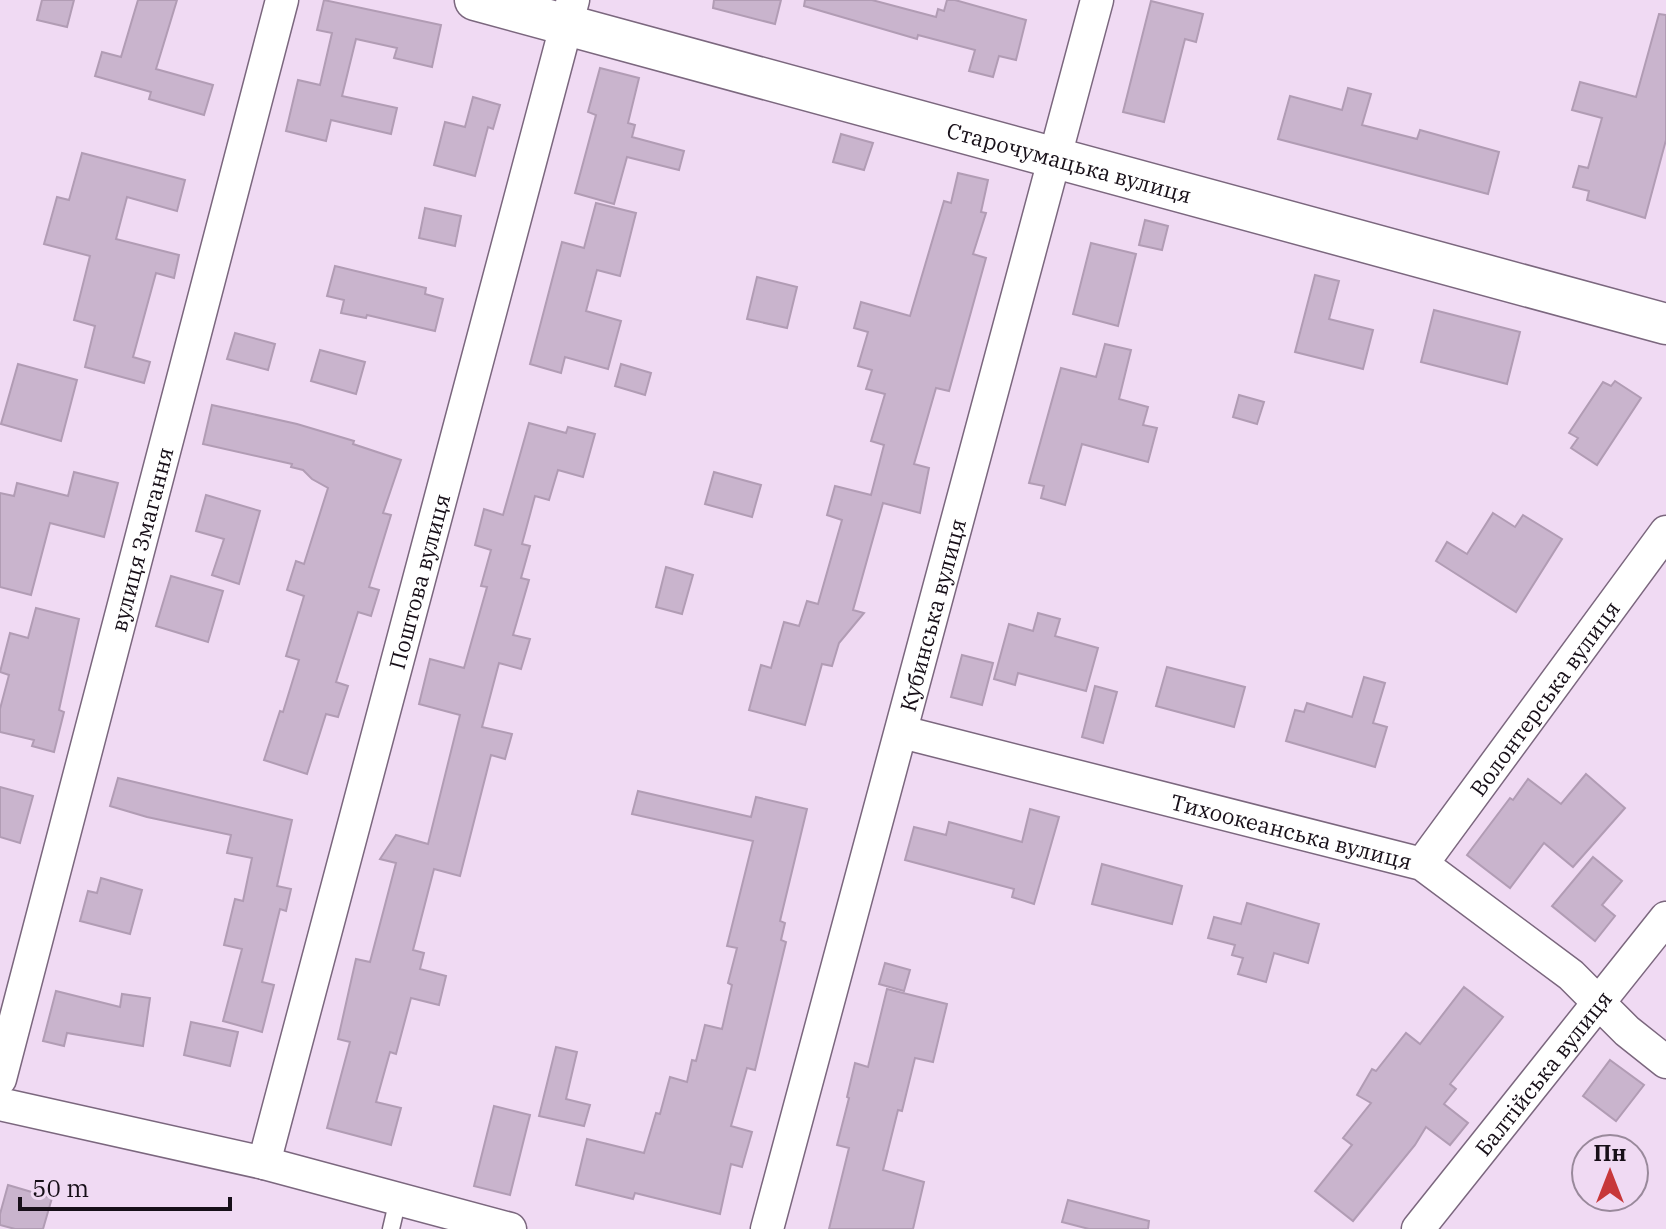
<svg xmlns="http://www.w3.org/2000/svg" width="1666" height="1229" font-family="'IBM Plex Serif',serif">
	<rect width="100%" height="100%" fill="#f0daf3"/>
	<g fill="#c9b4cd" stroke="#b19cb4" stroke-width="2">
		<polygon points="42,0 74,0 67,27 37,20"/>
		<polygon points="138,0 177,0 156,69 213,85 204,115 149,99 151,92 95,76 102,52 121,57"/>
		<polygon points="324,0 441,25 432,67 394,58 397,48 356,39 342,96 397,108 391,134 331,120 326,141 286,131 298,80 320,85 332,33 317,30"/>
		<polygon points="714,0 781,0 775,24 713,8"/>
		<polygon points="805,0 872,0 936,17 938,9 944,11 947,0 955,0 1026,20 1016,60 999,56 993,77 969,71 975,50 918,35 917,39 804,6"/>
		<polygon points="1151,1 1203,14 1196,42 1185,39 1164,122 1123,112"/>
		<polygon points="1659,14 1666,15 1666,140 1645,218 1587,200 1589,191 1573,187 1579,166 1588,168 1602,118 1572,110 1580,82 1636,97"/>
		<polygon points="600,68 639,78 628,123 635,125 632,137 684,151 679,170 627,157 614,204 575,193 596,115 588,112"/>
		<polygon points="1348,88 1371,94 1362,125 1417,139 1420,130 1499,152 1488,194 1278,139 1290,96 1342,110"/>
		<polygon points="473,97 500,105 493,129 488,127 475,176 434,165 445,122 465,127"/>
		<polygon points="841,134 873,143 864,170 833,162"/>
		<polygon points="82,153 185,180 177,211 127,197 116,239 179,255 174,278 156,273 133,357 150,362 144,383 85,367 95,326 74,320 90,256 44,244 57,197 69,200"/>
		<polygon points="958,173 988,180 981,212 986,213 973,254 986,258 949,391 936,388 914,464 929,468 920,513 883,503 853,610 864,613 839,643 832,666 822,664 805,725 749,710 761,665 771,668 784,622 799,626 807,601 818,604 842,520 827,515 835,486 871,495 884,445 871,441 885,394 866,389 872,370 858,366 868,332 854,328 861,302 910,316 944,201 951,203"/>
		<polygon points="596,203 636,213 620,276 597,270 586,311 621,321 608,369 565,357 561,373 530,364 562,242 584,248"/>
		<polygon points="425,208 461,216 455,246 419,238"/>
		<polygon points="1145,220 1168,226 1162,250 1139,245"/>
		<polygon points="1091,243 1136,254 1118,326 1073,314"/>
		<polygon points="335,266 426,288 425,294 443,299 435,331 367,315 366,318 341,313 344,300 327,296"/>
		<polygon points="1315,275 1339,281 1329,319 1373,330 1363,369 1295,352"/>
		<polygon points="757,277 797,287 787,328 747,319"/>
		<polygon points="1434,310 1520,332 1507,384 1421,362"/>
		<polygon points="235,333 275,344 268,370 227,359"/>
		<polygon points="1105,344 1131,350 1119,399 1148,407 1143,425 1157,428 1148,462 1082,444 1065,505 1041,498 1044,486 1029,483 1061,368 1096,377"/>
		<polygon points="320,350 365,362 356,394 311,381"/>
		<polygon points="18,364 77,380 61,441 1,424"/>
		<polygon points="621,364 651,373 645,395 615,386"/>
		<polygon points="1615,381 1641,398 1597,465 1571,448 1578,438 1569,433 1603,382 1611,386"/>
		<polygon points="1239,395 1264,402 1257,424 1233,417"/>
		<polygon points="212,405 297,424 354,441 353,444 401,460 383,513 391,515 369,587 379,590 371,616 358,612 336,682 348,686 338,717 326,714 307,774 264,760 280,711 283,712 299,660 286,656 304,596 287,590 296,561 304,564 328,488 312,479 303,470 291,467 292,464 203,444"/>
		<polygon points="529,423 566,433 568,427 595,434 583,477 558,470 549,500 535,496 522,544 530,546 521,578 529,580 513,635 530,639 521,669 499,663 482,727 512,734 505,759 491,755 460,876 434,869 413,950 424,953 420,969 446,976 439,1005 411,998 396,1054 390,1052 376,1102 401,1108 391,1145 327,1128 350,1042 338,1039 356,959 370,962 396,863 380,859 396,835 428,844 460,715 419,704 430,659 464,668 487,587 481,586 491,550 475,545 484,509 503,515"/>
		<polygon points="74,472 118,483 104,537 50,523 31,595 0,587 0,493 14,496 17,483 68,496"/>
		<polygon points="714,472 761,485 752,517 705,504"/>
		<polygon points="206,495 260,511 239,584 212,575 224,539 196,531"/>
		<polygon points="1493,513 1515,527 1523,515 1562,539 1516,612 1436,561 1447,542 1467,554"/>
		<polygon points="666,567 693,575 682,614 656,607"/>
		<polygon points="171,576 223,591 208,642 156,626"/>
		<polygon points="36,608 79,619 59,710 64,712 54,752 32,746 34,740 0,732 0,709 9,675 0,672 10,633 28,638"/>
		<polygon points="1038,613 1060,619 1055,636 1098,648 1086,691 1018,673 1015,685 994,679 1009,624 1033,631"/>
		<polygon points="962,655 993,663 982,705 951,697"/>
		<polygon points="1167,667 1245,687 1234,727 1156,706"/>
		<polygon points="1364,677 1385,683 1373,723 1387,727 1375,767 1286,741 1295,710 1304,712 1307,703 1352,717"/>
		<polygon points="1095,686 1117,692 1103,743 1082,737"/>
		<polygon points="1586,774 1625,808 1573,867 1544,843 1510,888 1467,855 1510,798 1513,800 1528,779 1561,804"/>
		<polygon points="118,778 292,820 277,886 291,889 286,911 280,909 262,982 274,985 262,1032 223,1021 242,949 224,945 235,899 243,901 252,858 227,853 231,835 147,817 110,806"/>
		<polygon points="0,787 33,796 20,843 0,837"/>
		<polygon points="638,791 751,817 756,797 807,809 780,921 785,923 781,940 786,942 755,1070 747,1068 731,1126 752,1132 742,1167 731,1164 720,1214 635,1193 633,1199 576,1185 587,1139 644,1153 656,1113 660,1114 670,1077 687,1082 692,1060 696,1061 705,1025 722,1029 732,985 728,983 737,948 727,946 753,841 632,814"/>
		<polygon points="1030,809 1059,817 1034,904 1012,897 1014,889 905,860 914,827 946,835 949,822 1022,842"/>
		<polygon points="1593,857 1622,881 1602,905 1615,916 1595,941 1552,906"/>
		<polygon points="1102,864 1182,886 1172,924 1092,904"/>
		<polygon points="101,878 142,890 130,934 80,921 88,891 97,893"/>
		<polygon points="1247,903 1319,924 1308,963 1274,953 1266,982 1238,974 1243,958 1232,955 1235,945 1208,938 1214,917 1241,924"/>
		<polygon points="885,963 910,970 904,991 879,984"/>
		<polygon points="1464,987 1503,1017 1450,1084 1456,1089 1444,1104 1468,1123 1450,1145 1426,1127 1415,1145 1353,1221 1315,1191 1352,1145 1343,1138 1371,1103 1357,1095 1372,1069 1376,1071 1406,1033 1420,1044"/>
		<polygon points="887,989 947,1004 933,1062 915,1058 902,1111 898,1110 883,1170 924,1182 913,1229 829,1229 849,1148 837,1145 849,1098 847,1097 855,1063 868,1067"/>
		<polygon points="56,991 120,1007 122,994 150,998 143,1046 67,1033 64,1046 43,1041"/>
		<polygon points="191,1022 238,1032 230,1066 184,1055"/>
		<polygon points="556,1047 577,1052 566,1099 590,1105 584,1126 539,1116"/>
		<polygon points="1610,1060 1644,1085 1616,1121 1583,1096"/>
		<polygon points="494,1106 530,1115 510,1195 474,1186"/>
		<polygon points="8,1185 52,1198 43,1229 15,1229 0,1225 0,1214"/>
		<polygon points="1068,1200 1149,1221 1148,1229 1089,1229 1062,1222"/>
	</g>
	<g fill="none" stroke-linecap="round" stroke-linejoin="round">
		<defs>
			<polyline id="service" points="391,1229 398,1199"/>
			<g id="minor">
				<path id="s1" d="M902,732L1422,864L1571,975L1627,1031L1666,1062"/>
				<path id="s2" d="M1422,864L1666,532"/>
				<path id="s3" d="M0,1079L282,0"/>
				<polyline points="0,1104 264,1163 510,1229"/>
				<path id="s4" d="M264,1163L573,0"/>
				<path id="s5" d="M767,1229L1097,0"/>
				<path id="s6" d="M1418,1229L1666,918"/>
			</g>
			<g id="tertiary">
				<path id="s7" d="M475,0L1666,324"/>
			</g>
		</defs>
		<use href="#service" stroke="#7b677e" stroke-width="19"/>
		<use href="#minor" stroke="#7b677e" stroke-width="35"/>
		<use href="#tertiary" stroke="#7b677e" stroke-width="43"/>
		<use href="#service" stroke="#fff" stroke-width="16"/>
		<use href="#minor" stroke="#fff" stroke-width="32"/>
		<use href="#tertiary" stroke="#fff" stroke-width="40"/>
	</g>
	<g text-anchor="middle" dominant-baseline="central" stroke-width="7" stroke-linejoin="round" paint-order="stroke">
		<g font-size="22" fill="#170f18" stroke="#f0daf3">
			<text stroke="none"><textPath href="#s7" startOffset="616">Старочумацька вулиця</textPath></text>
			<text stroke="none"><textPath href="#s3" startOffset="558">вулиця Змагання</textPath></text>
			<text stroke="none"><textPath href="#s4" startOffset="602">Поштова вулиця</textPath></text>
			<text stroke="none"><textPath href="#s5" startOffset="636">Кубинська вулиця</textPath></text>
			<text stroke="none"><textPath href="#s2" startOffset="206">Волонтерська вулиця</textPath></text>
			<text stroke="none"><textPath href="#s1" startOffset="402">Тихоокеанська вулиця</textPath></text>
			<text stroke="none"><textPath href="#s6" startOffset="200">Балтійська вулиця</textPath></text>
		</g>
	</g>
	<g transform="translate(1610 1173)"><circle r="38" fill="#f0daf3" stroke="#99899b" stroke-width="2"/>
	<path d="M0-6L14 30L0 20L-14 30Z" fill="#c7383a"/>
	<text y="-12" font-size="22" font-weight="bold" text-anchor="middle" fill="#170f18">Пн</text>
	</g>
	<path d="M20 1197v12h210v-12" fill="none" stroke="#170f18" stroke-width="4"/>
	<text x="32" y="1197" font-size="24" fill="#170f18" stroke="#f0daf3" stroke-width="6" paint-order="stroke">50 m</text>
</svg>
